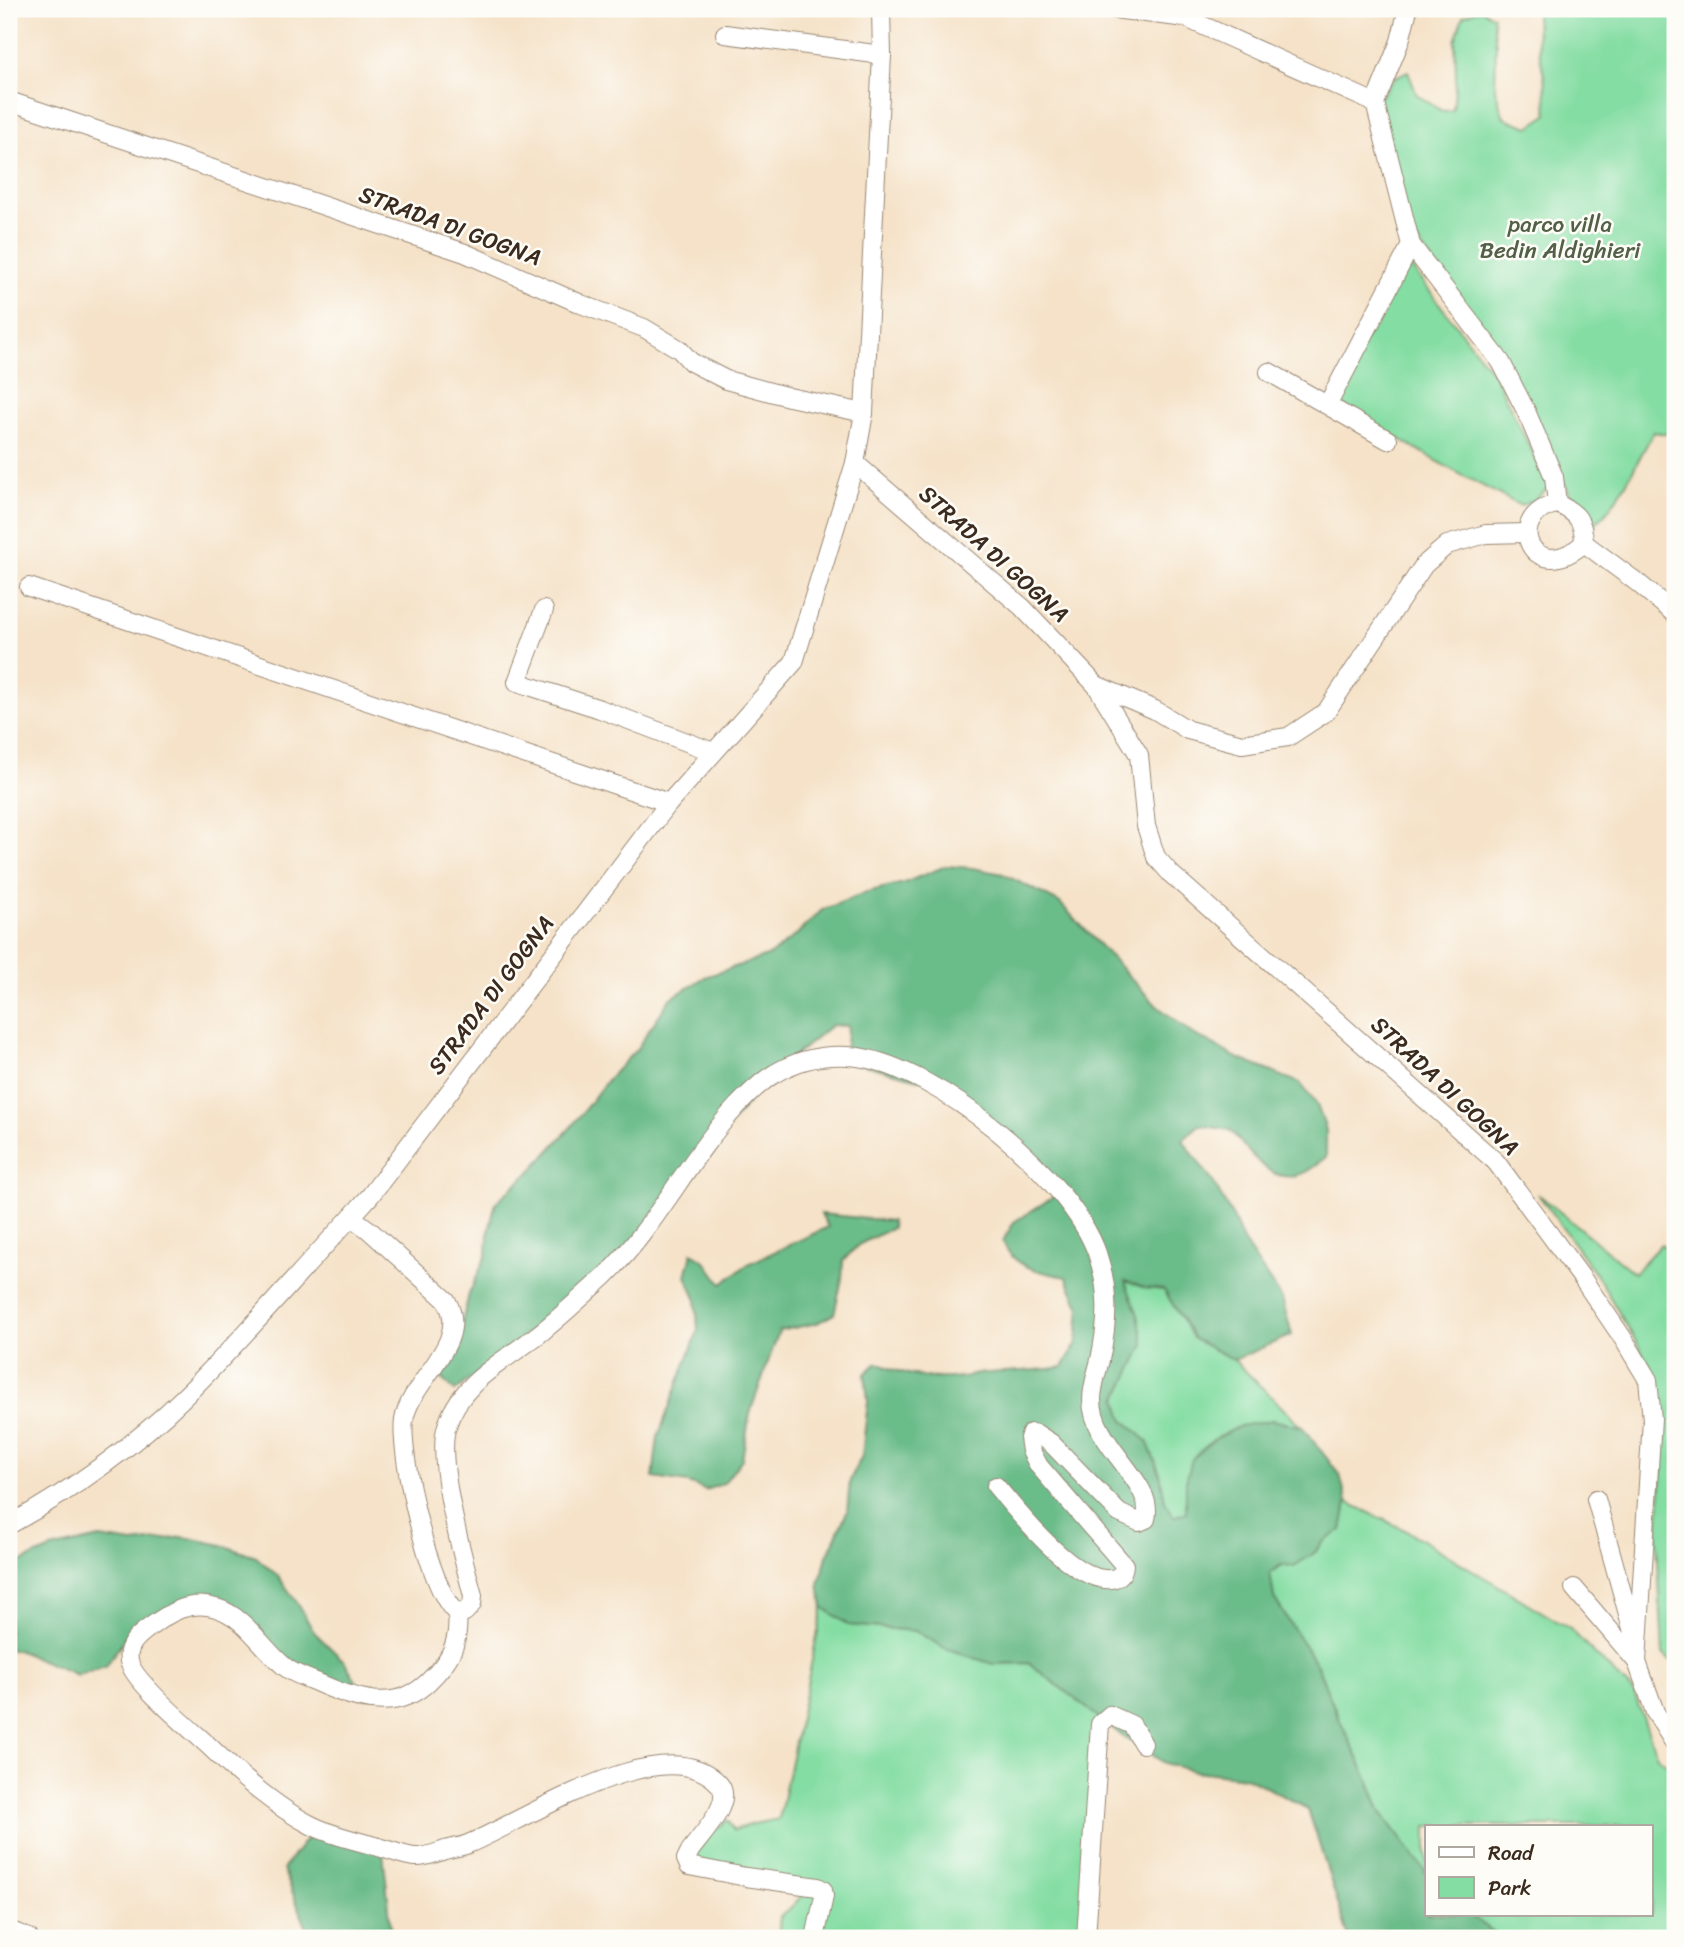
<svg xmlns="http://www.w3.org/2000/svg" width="1684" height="1947" font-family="Sriracha,sans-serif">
	<rect width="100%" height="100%" fill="#fdfcf7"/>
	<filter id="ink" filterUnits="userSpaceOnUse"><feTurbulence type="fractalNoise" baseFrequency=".0143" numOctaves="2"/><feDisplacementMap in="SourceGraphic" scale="14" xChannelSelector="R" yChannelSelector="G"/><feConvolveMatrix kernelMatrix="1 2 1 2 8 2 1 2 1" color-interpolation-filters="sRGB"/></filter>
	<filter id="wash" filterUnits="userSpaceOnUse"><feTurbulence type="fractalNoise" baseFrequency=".00686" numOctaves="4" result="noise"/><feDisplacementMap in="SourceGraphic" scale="28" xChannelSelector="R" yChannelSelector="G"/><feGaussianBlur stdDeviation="1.57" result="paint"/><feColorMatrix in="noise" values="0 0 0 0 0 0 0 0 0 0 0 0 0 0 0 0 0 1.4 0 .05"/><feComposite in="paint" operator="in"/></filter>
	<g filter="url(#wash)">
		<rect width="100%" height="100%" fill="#f5e2c8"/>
		<g fill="#84dda3" stroke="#608460" stroke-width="2">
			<path d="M1480,9L1493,16L1496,47L1495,89L1504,118L1529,127L1547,115L1545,81L1537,39L1536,9H1675V435L1654,432C1636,461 1621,503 1594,524L1586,511L1571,496L1507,363L1403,222L1375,103L1395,77L1408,71L1417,95L1442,111L1453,110L1456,78L1455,41L1463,16Z"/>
			<polygon points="1408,263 1495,376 1549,487 1536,499 1521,506 1452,470 1332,399"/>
			<polygon points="1538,1194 1634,1273 1661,1244 1675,1254 1675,1664 1663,1654 1657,1542 1665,1434 1658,1385 1646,1359 1600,1280"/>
			<polygon points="1124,1280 1145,1288 1164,1290 1194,1339 1234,1360 1302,1427 1272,1420 1186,1482 1186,1513 1174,1517 1165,1502 1160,1474 1147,1441 1123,1419 1117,1399 1143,1345 1138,1315"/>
			<polygon points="1347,1502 1409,1532 1570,1629 1634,1693 1657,1756 1675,1771 1675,1938 1502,1938 1468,1914 1651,1914 1651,1826 1427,1826 1427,1874 1423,1870 1380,1811 1367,1777 1339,1719 1317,1666 1274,1598 1269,1573 1281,1565 1313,1554 1323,1542 1342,1530"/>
			<path d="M823,1607L848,1625L915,1631L945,1648L993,1664L1029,1663L1104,1721L1079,1938H778L780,1917C793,1908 800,1896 811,1886L694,1869L690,1851L727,1820L734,1830L753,1824L779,1819Z"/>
		</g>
		<g fill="#6bbc89" stroke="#537354" stroke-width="2">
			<path d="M946,866L972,868L1003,874L1059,902L1157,1006L1191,1033L1237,1058L1300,1083L1317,1105L1326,1130V1157C1319,1162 1311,1170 1303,1173C1270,1188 1249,1150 1230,1130L1199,1125L1183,1140L1213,1182L1233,1217L1243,1241L1282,1299L1292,1335L1234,1360L1194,1339L1164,1290L1145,1288L1125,1281L1138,1315L1144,1345L1117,1399L1123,1419L1147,1441L1160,1474L1165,1502L1174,1517L1186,1512V1482L1192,1459L1213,1440L1240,1426L1272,1420L1302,1427L1340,1475L1347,1502L1342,1530L1323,1542L1313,1554L1294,1566L1281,1565L1270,1573L1274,1598L1317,1666L1339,1719L1367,1777L1380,1811L1427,1874V1914H1468L1502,1938H1349L1308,1809L1246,1777L1194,1771L1164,1763L1121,1735L1029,1663L993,1664L945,1648L915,1631L848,1625L823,1607L819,1584L827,1556L847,1512L850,1480L862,1456L868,1401L865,1374L877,1363C903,1375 932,1381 961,1377C970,1376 979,1373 988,1373C1014,1371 1038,1371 1063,1367L1077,1343L1080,1308L1066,1277C1041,1272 1012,1268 1003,1241L1014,1222L1056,1195L935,1083L844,1060L848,1026L832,1025L799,1052L757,1092L614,1264L455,1391L435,1373L459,1335L469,1294L487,1254L488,1235L496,1202L529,1173L572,1126L608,1079L636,1050L670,999L705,977L770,955L796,935L822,910L867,892L904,883Z"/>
			<polygon points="821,1214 891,1221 892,1228 858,1245 843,1261 842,1279 834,1314 817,1323 779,1331 750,1413 742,1459 724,1483 706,1490 688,1483 653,1478 658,1437 698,1331 696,1298 686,1276 692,1253 705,1261 722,1284 748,1264 828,1227"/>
			<polygon points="184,1537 222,1545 256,1557 278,1576 298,1604 314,1632 345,1662 366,1698 280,1662 212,1603 145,1621 127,1635 106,1666 77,1675 17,1650 9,1650 9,1567 51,1549 100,1538 133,1543"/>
			<polygon points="311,1833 383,1851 392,1938 311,1938 283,1869"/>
		</g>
	</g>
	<g filter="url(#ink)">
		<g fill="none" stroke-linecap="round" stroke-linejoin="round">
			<defs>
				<g id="street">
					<polyline points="1114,9 1186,18 1375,103"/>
					<polyline points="1408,9 1400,41 1375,103 1411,245 1501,362 1526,411 1554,477 1557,504"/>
					<polyline points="725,34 882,55"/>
					<polyline points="9,101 465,253 581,304 644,328 679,349 691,362 726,380 789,397 864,413"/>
					<polyline points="1269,372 1388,440"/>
					<polyline points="1328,404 1411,245"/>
					<polyline points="855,463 1022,607 1096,685 1139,755 1146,826 1156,857 1171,874 1496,1162 1582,1278 1624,1340 1648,1380 1652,1419 1637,1662"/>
					<path d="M1557,504C1577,512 1584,522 1584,543C1532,589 1502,515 1557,504Z"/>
					<polyline points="1584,543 1638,583 1675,614"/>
					<polyline points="29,587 669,803"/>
					<polyline points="544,610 517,682 600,709 713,752"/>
					<polyline points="1096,685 1155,710 1188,730 1242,744 1288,737 1326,712 1424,565 1447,545 1486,534 1527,533"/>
					<path d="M351,1217L369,1230L446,1300C472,1343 411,1379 404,1420C399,1454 430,1594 457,1613C460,1643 450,1661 428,1682C395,1714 354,1699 316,1682C306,1678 293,1674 284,1666C262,1648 245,1616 216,1608C190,1600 170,1612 150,1627C139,1635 126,1645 129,1661C133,1682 193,1731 211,1748C241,1777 274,1806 311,1825C330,1835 354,1840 375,1846C388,1849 402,1856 415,1857C424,1858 436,1853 445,1850C452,1848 461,1847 468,1844C523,1822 666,1725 719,1784C735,1802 700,1836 690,1851L686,1859L689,1866L746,1877L818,1887L823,1890L824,1896L815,1938"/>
					<polyline points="1596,1499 1633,1632 1637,1662 1655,1712 1675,1744"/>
					<path d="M9,1525C72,1490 133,1447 185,1396C243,1339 296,1276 351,1217L370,1196L669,803L794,662L855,463L864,413L882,55L881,9"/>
					<polyline points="1574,1588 1637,1662"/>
					<path d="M457,1613L465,1612L472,1604L473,1596C463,1557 437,1466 446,1429C459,1380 508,1360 544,1330C565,1313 585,1294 605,1276C657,1226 688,1158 738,1105C749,1094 760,1082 774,1074C800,1058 827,1053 858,1057C938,1069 1070,1177 1097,1253C1110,1291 1108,1322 1100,1360C1097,1372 1092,1387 1092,1400C1092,1446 1156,1482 1146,1519L1139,1522L1119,1513L1051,1443L1037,1434L1031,1433L1029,1438L1031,1451L1039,1466L1124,1565C1123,1574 1119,1578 1111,1579C1073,1583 1018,1512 996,1486"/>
					<polyline points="9,1930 29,1938"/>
					<polyline points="1086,1938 1100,1724 1110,1715 1132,1725 1143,1744"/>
				</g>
			</defs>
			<use href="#street" stroke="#988673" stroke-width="20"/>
			<use href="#street" stroke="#fff" stroke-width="18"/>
		</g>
	</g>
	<g text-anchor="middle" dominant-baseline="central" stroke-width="5" stroke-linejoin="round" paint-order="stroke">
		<g font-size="23" fill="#516046" stroke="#fdfcf7">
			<text x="1560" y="224">parco villa<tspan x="1560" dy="26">Bedin Aldighieri</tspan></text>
		</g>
		<g font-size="23" fill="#3b2a1e" stroke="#fdfcf7">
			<text transform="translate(450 226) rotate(20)">STRADA DI GOGNA</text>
			<text transform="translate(994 554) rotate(42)">STRADA DI GOGNA</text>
			<text transform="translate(491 995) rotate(-53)">STRADA DI GOGNA</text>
			<text transform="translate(1445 1086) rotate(43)">STRADA DI GOGNA</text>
		</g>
	</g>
	<rect width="1684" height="1947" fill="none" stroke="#fdfcf7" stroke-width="35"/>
	<rect x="1425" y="1825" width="228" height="91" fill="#fdfcf7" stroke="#afa8a0" stroke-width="2"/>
	<rect x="1439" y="1847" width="35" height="10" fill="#ffffff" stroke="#afa8a0" stroke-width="2"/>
	<text x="1488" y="1860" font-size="21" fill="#3b2a1e">Road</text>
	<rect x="1439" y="1877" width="35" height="21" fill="#84dda3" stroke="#afa8a0" stroke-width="2"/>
	<text x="1488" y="1895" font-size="21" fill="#3b2a1e">Park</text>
</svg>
